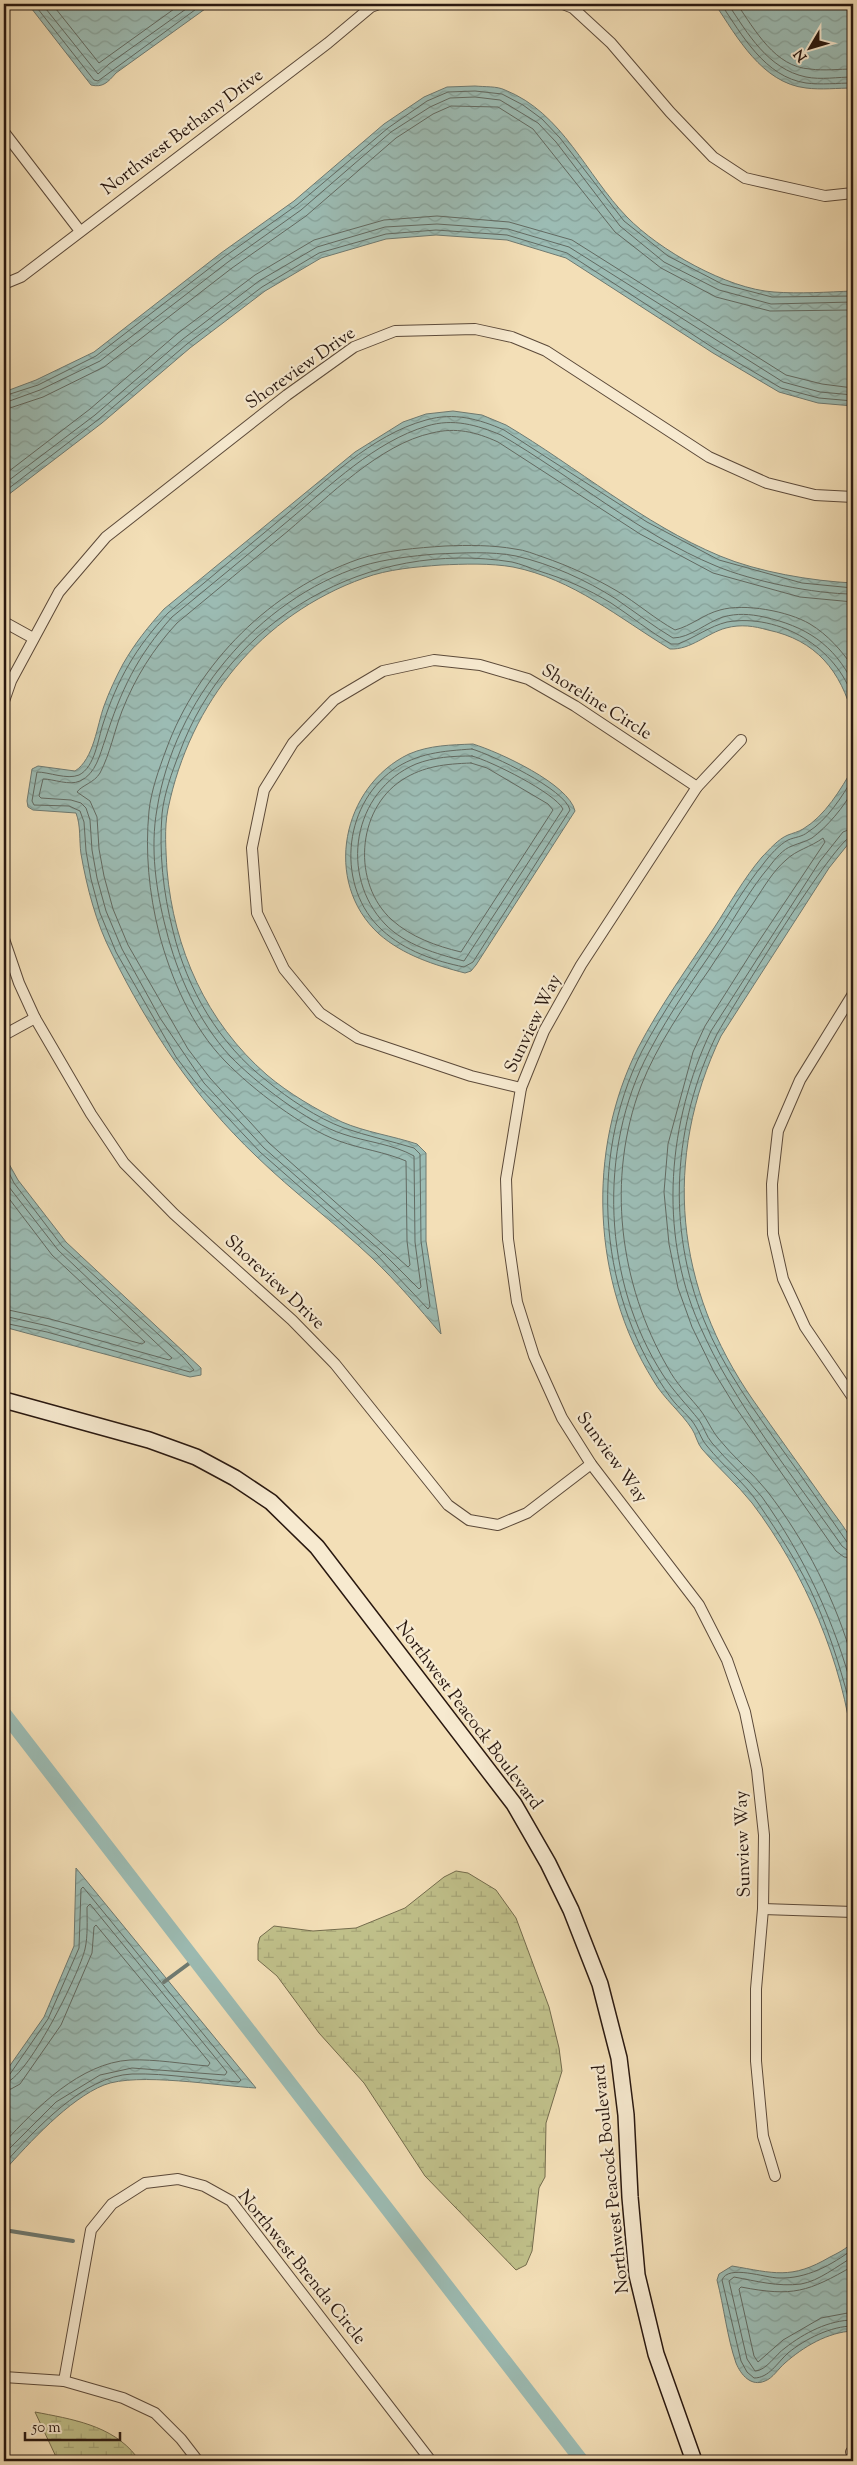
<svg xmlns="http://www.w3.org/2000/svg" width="857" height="2465" font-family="'Sorts Mill Goudy',serif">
	<defs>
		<pattern id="wetland-marsh" width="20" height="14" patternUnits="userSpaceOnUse" patternTransform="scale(1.25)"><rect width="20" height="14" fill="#c0c08a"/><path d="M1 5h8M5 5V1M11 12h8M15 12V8" fill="none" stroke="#a5a476"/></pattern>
		<pattern id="water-waves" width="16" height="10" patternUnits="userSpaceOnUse" patternTransform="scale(1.25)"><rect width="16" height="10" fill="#9cbcb4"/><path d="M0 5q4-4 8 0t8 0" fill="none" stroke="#86a19a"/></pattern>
	</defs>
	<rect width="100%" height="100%" fill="#f3dfb7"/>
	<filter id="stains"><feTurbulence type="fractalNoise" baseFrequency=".004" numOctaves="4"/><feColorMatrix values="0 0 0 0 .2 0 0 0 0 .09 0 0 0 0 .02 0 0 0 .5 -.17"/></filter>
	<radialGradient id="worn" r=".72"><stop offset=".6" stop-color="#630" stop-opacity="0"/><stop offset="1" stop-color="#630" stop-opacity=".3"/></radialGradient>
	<g fill="url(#wetland-marsh)" stroke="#746c4d">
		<polygon points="456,1871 468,1873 496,1890 516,1918 549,2007 559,2048 562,2071 546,2123 545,2177 539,2188 532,2251 526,2265 516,2270 425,2176 364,2083 319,2033 277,1976 258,1960 258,1944 260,1937 274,1926 313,1931 356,1928 405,1908 444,1877"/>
		<path d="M35,2412C71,2419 112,2425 136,2456L132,2461H58Z"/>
	</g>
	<g fill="url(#water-waves)" stroke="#6e7a72">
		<path d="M28,4H212L116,73C108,82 103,88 91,85Z"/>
		<path d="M715,4H853V88C838,88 821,90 806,88C762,83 737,37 715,4Z"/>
		<path d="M475,86C485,87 497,86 505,90C563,113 586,175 627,217C659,250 727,289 774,292C800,294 827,292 853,291V406L818,403L779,392L713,353L566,258L507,240L436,235L386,239L321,258L265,291L190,348L102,423L4,498V392L36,380L94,352L221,253L294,201L384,124L424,97L447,87Z"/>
		<path d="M453,411L482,415L506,425C577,467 643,524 720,556C758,572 812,581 853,583V717C841,671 816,640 768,630C754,626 741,624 726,628C707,633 691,650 670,649C619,618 573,579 513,567C490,563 464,564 441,565C416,567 388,569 364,578C261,615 190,702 168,809C164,828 166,851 167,870C174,949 206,1022 267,1075C288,1093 317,1110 342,1122C365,1132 393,1136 417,1144L426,1153V1241L441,1334C419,1308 397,1282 372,1258C335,1223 293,1192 256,1156C195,1098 149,1029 112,954C96,923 87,888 81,854C79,840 81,826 76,813L33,810L28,807L27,801L32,769L38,766L75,771C94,759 97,725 104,706C109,692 116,677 123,664C135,643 148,627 164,609L355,452L403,422L426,414Z"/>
		<path d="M473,744C499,752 569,784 575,811L476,965L471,971L465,973C434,965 403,955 379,934C322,882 342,786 409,754C430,745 451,745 473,744Z"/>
		<path d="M853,768V838L829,868L721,1036C662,1159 675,1288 753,1400C776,1433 800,1466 824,1500C833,1513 845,1527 852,1541C856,1549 853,1576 853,1587C853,1640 853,1694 853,1748C843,1662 805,1573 752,1503C737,1484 718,1468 702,1449C697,1443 696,1435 692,1429C681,1412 664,1399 653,1380C592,1282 586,1151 638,1048C660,1006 688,967 714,928C729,905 744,878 762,857C769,850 778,839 788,835C793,833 798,832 803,829C825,816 841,789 853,768Z"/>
		<polygon points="4,1155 18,1180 66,1242 201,1368 201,1375 190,1377 4,1327"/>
		<path d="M76,1868L256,2088C219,2086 137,2072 104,2085C69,2099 29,2143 4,2171V2074L44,2017L74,1946Z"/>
		<polygon points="853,1965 853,2087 851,2025"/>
		<path d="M853,2242V2331C828,2332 803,2347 785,2363C778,2369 773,2378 765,2381C751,2387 741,2375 736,2363C727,2337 724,2307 717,2280L719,2274L732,2266C774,2273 791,2280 830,2257C838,2253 846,2249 853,2242Z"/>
	</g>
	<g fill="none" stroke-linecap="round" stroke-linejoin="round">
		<g stroke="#626a62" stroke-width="1">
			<polyline points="34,4 94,80 98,81 203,4"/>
			<polyline points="42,4 98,74 109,64 193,4"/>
			<polyline points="52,4 99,63 181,4"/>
			<path d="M721,4C742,35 765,77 806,83C821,85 838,83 853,83"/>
			<path d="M728,4C748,34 768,69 806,77C821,80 838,77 853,77"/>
			<path d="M737,4C755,30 775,67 810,69C824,71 839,69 853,69"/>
			<polyline points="4,396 38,385 96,356 224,257 297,205 388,128 427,101 448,92 475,91 502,94 523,105 542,119 560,138 624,221 668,256 722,284 772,297 853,296"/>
			<polyline points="4,403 40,390 100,361 228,262 301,210 391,132 430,107 450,98 475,97 500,100 538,123 556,142 620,226 664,262 719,290 771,304 853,302"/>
			<polyline points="4,410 43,397 104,367 232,268 306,216 396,138 433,114 451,106 498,107 533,129 615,232 661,268 716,297 770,311 853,310"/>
			<polyline points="4,475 90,409 178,333 255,275 314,240 384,220 437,216 509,222 572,240 786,375 822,384 853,388"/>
			<polyline points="4,484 95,415 183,339 259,281 317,247 385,227 437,224 508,229 569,247 783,382 820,392 853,395"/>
			<polyline points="4,492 99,419 187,344 262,287 319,253 386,234 436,230 507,235 567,253 715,349 781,388 819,398 853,401"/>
			<path d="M853,588L802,583L719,560L647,522L504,430C479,419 454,412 426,420C371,435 325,482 282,518C244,550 206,581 168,613C136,647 117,680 103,724C98,739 95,767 79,775C67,780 49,772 37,772L32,801L34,805L69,806L80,811L84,822L86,851L91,879L100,913L116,952L176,1057L199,1087L260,1152L376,1254L428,1309L430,1306L421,1241L420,1154L414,1148C391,1141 367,1136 344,1128C317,1118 289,1099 267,1081C219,1044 187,989 173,931C163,892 159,853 162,814C164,794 172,772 179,754C229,617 369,539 512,562C521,564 530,568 539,571C565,579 588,589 611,603C631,616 650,632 671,644H678C694,638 710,626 727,622C780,613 837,648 853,698"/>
			<path d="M853,594C814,594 752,581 716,566C639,534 573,477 501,435C477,425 453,418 427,426C374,442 331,485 289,520C250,553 211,585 172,617C137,656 121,690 105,740C100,754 96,774 80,781C69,786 54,779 43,779L39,796L41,798L71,800L81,803L86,808L90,820L92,850L97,878L106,911L122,949L160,1018L204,1083L264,1148L380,1250L419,1289L421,1287L415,1242L414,1156C393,1144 366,1142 343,1134C308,1123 256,1083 230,1056C198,1021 177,974 166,929C156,891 150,848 157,809C174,701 257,600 362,566C385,559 412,556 436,554C462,553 491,551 516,556C551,564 586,580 616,599C635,612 653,626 673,638C690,638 707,622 723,617C737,613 750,614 764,617C805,626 834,644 853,683"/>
			<path d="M853,602L800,597L713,573L640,534L498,442C476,432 456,427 432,433C380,444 328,497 288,531C251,562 214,592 177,623C153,649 135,678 122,711C114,732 110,754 100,773C94,783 82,785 77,792L90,801L97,817L99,849L104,876L113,909L128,945L188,1049L210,1078L269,1143L408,1267L410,1265L407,1241L406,1161C385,1152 361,1149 339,1141C303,1128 252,1089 225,1061C192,1027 171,979 159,933C149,893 145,852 149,811C151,791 159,769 166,750C198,662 271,590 359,559C386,550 417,548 445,546C468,545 493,545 515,549C525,550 534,554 543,557C569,566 593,577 617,591C637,603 655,619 675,630C691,626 704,614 720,610C744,603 788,611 810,624C828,635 841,650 853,667"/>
			<path d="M472,749C492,755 565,789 570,810L473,962L464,967C435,961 405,951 382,930C336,888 342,806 393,770C417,753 443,751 472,749Z"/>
			<path d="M472,756C491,761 555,793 563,809L464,961C437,954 405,945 385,924C339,876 352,791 416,764C434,757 453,756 472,756Z"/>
			<path d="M471,763L487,768L548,804L553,810L461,952C436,946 411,937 392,920C352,884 356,810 402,780C424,766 445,764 471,763Z"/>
			<path d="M853,778C842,797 827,820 808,832C802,837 795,837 788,840C779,845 770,855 764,863C746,885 731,911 715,935C690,973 663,1011 642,1051C587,1161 599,1299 671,1398C679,1409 690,1416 696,1427C700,1433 702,1441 707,1446C723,1466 744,1482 758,1503C779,1534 801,1567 816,1602C832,1639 843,1677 853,1716"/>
			<path d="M853,790C844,807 827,827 812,838C805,842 799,843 792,846C783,849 775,859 769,867C751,888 737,914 722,937C697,974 670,1012 649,1052C597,1150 603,1282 663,1375C674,1392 687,1405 699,1420C704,1427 706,1436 712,1443C728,1462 747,1478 762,1497C804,1556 835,1622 853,1692"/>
			<path d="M853,828L843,832L820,861L711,1031C668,1121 658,1231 699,1324C734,1404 792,1474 842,1546L847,1550L853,1551"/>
			<path d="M853,835C836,837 732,1008 717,1034C673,1124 666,1227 704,1320C723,1368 754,1410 784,1452C806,1482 826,1512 847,1542L853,1545"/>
			<polyline points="4,1163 14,1183 62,1246 183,1357 194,1370 190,1372 47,1332 4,1323"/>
			<polyline points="4,1177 9,1187 58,1250 172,1358 169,1360 48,1326 4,1316"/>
			<polyline points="4,1192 52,1255 145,1342 142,1344 50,1319 4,1309"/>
			<path d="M853,1558L844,1557L836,1551L736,1408L714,1372L692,1327L678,1288L669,1244L664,1192L668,1144L693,1052L705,1026L753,950L825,842L823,838C811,847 796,850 786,860C773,871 764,887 754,902C739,924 724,947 709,970C684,1006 657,1045 641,1086C606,1178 619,1284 668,1368C676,1383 687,1394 697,1406C706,1416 710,1428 718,1438C733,1457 752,1472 767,1491C805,1540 837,1602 853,1662"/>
			<path d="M4,2077L10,2074L48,2019L79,1948L81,1889L83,1887L241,2080L239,2082C204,2080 167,2073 132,2074C83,2076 35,2130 4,2164"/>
			<path d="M4,2083C26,2082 80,1972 85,1949C88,1936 87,1920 87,1907L90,1904L227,2072L225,2075L132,2068L100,2075L56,2102L4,2154"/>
			<path d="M4,2090L11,2089L20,2084L61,2025L92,1953L94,1927L96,1925L210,2063L208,2066C183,2064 156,2059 130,2060C80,2063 36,2108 4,2143"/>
			<path d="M853,2249C832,2265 806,2279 779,2278C765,2278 728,2264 722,2280L741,2361L747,2372L754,2378C769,2378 777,2363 788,2353C805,2339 831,2326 853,2326"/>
			<path d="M853,2257C837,2266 819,2281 801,2284C778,2287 756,2281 734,2277L729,2281L747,2359L755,2371C766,2371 776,2354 785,2348C804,2333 829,2320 853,2320"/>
			<path d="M853,2266C808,2292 793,2297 741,2287L739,2289L754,2356L758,2362L783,2340L821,2318L853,2312"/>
		</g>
		<g stroke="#6e7a72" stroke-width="4">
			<polyline points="164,1982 195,1959"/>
			<polyline points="4,2230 73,2241"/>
		</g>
		<polyline stroke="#9cbcb4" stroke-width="14" points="4,1713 582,2461"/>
		<defs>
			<g id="street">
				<polyline points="563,4 573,8 611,43 670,112 713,157 745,178 825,196 853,193"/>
				<polyline points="4,132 80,231"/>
				<polyline points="4,284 21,277 328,43 371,7 379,4"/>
				<polyline points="4,622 33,638"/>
				<polyline points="4,701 11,681 59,592 106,537 287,395 354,347 395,331 475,329 512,337 546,351 709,457 767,483 815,495 853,497"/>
				<polyline points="741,740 697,787 581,965 544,1031 521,1088 506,1179 508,1239 517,1302 534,1356 562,1418 591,1464 699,1605 727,1660 745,1712 757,1770 764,1835 763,1909 756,1989 756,2061 763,2136 775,2176"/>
				<polyline points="4,939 19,983 35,1018 91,1114 124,1163 174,1214 292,1320 335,1364 448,1505 469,1520 498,1525 527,1513 591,1464"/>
				<polyline points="853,994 800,1080 778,1131 772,1184 773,1234 783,1279 805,1327 853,1398"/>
				<polyline points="4,1035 35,1018"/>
				<polyline points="521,1088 471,1076 358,1038 320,1013 284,969 257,913 252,848 264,790 293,743 334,700 383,671 434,660 480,665 528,679 575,706 697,787"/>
				<polyline points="763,1909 853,1912"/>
				<polyline points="4,2377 64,2381 123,2398 155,2413 181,2439 198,2461"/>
				<polyline points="64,2381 91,2230 112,2204 145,2183 178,2179 204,2186 231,2201 431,2461"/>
				<polyline points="851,2452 853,2452"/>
			</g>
			<polyline id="secondary" points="4,1400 149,1440 196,1457 235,1478 271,1502 317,1547 514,1804 548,1863 571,1910 600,1984 619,2058 626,2115 630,2197 637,2275 656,2354 694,2461"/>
		</defs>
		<use href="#street" stroke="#5c4a3a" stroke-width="12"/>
		<use href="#secondary" stroke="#291810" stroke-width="18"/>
		<use href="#street" stroke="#f7ead0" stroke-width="10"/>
		<use href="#secondary" stroke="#f7ead0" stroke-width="15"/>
	</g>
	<g text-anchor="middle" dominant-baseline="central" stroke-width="4.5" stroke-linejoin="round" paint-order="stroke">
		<g font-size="18" fill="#291810" stroke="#f7ead0">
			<text transform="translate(183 133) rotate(-37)">Northwest Bethany Drive</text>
			<text transform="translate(301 369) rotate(-35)">Shoreview Drive</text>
			<text transform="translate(596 703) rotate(32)">Shoreline Circle</text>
			<text transform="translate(534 1024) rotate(-64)">Sunview Way</text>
			<text transform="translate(274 1283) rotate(43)">Shoreview Drive</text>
			<text transform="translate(611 1458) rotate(54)">Sunview Way</text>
			<text transform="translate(468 1716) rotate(53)">Northwest Peacock Boulevard</text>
			<text transform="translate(744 1844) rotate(-92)">Sunview Way</text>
			<text transform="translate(612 2179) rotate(-96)">Northwest Peacock Boulevard</text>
			<text transform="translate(301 2268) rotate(51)">Northwest Brenda Circle</text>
		</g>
	</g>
	<rect width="857" height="2465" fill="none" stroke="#f3dfb7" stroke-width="20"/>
	<rect x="5" y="5" width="847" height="2455" fill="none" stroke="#291810" stroke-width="2.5"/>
	<rect x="10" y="10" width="837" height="2445" fill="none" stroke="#291810"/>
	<g transform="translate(810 48) rotate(232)" stroke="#f7ead0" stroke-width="4" paint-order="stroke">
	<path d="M0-4L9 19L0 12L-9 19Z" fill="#291810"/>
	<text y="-8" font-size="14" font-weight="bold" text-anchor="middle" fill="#291810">N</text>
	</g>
	<path d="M25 2432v8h95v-8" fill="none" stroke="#291810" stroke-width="2.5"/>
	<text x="32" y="2432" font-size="15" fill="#291810" stroke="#f7ead0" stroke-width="4" paint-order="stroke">50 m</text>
	<rect width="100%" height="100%" filter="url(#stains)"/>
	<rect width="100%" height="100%" fill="url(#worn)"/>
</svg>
